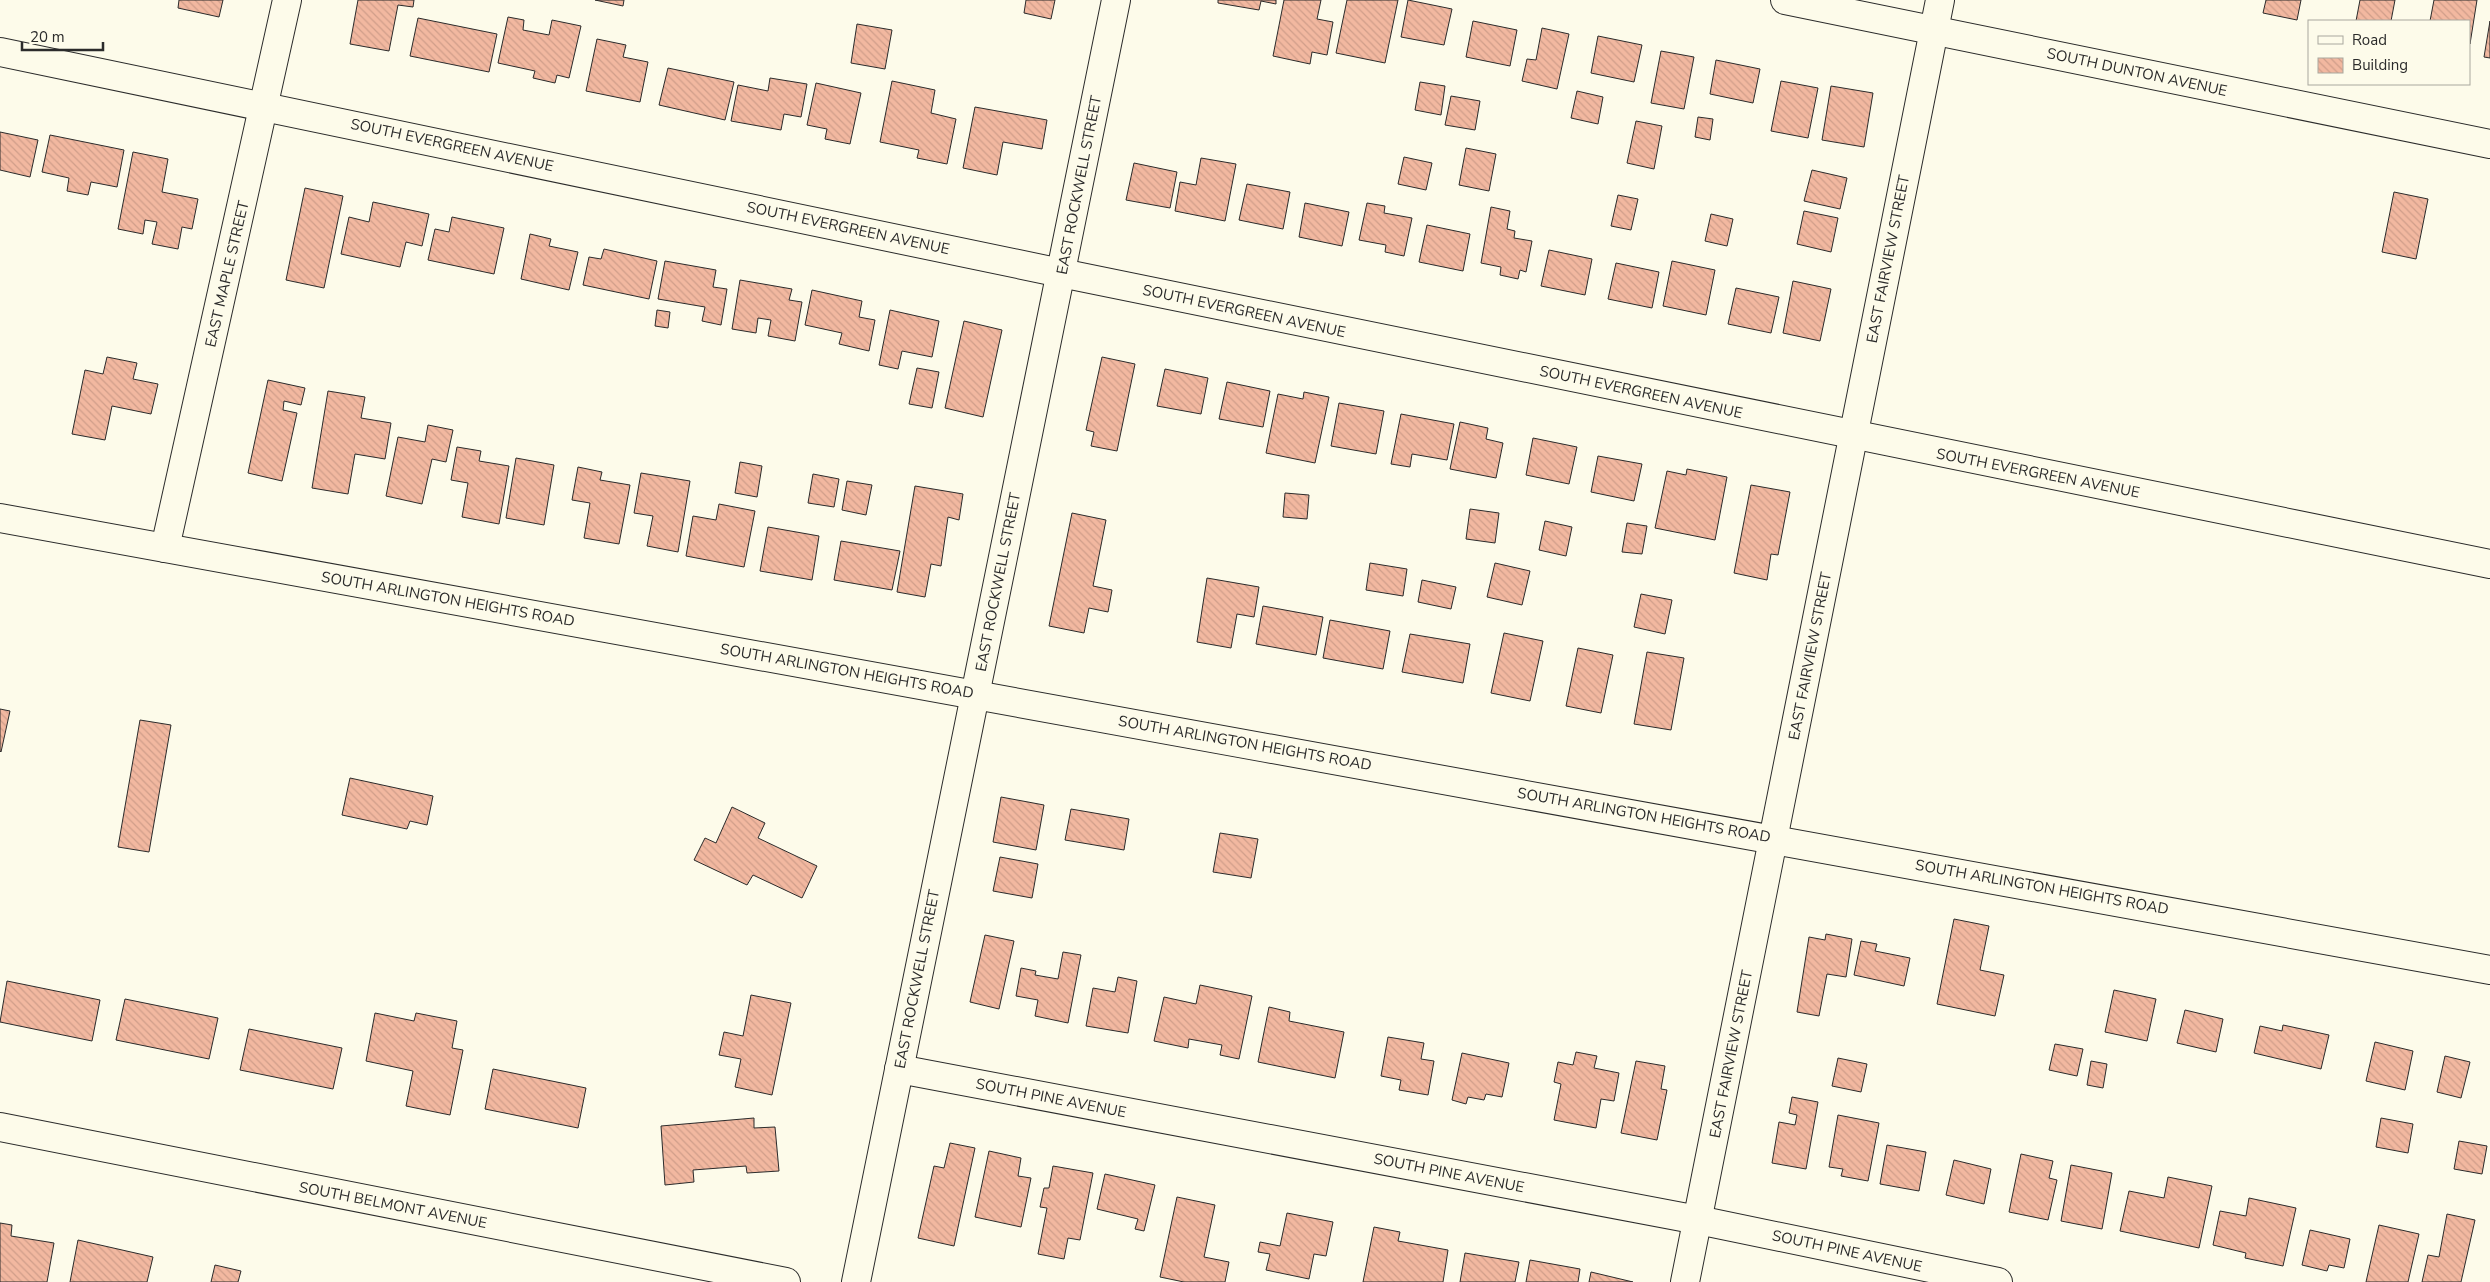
<svg xmlns="http://www.w3.org/2000/svg" width="2490" height="1282" font-family="'Nunito Sans',sans-serif">
	<defs>
		<pattern id="building-back-hatch" width="6" height="6" patternUnits="userSpaceOnUse" patternTransform="scale(1.25)"><rect width="6" height="6" fill="#f2b8a0"/><path d="M-1 5l2 2M0 0l6 6M5-1l2 2" fill="none" stroke="#d09e8a"/></pattern>
	</defs>
	<rect width="100%" height="100%" fill="#fdfbea"/>
	<g fill="url(#building-back-hatch)" stroke="#2b2b2b">
		<polygon points="179,0 223,0 219,17 178,8"/>
		<polygon points="358,0 414,0 413,7 398,5 389,51 350,44"/>
		<polygon points="595,0 624,0 623,6"/>
		<polygon points="1026,0 1055,0 1051,19 1024,13"/>
		<polygon points="1218,0 1276,0 1276,4 1261,1 1259,10 1218,3"/>
		<polygon points="1284,0 1321,0 1317,19 1333,22 1327,55 1312,52 1310,64 1273,56"/>
		<polygon points="1347,0 1398,0 1385,63 1336,53"/>
		<polygon points="1408,0 1452,9 1444,45 1401,37"/>
		<polygon points="2266,0 2301,0 2297,20 2263,13"/>
		<polygon points="2360,0 2395,0 2391,21 2356,21"/>
		<polygon points="2434,0 2477,0 2470,44 2469,21 2430,21"/>
		<polygon points="508,17 524,20 523,30 549,35 552,20 581,26 569,78 557,75 555,83 533,78 535,71 498,63"/>
		<polygon points="418,18 497,34 489,72 410,56"/>
		<polygon points="1473,21 1517,30 1510,66 1466,57"/>
		<polygon points="2490,21 2490,58 2484,57"/>
		<polygon points="857,24 892,30 885,69 851,63"/>
		<polygon points="1542,28 1569,34 1557,89 1522,81 1527,59 1536,60"/>
		<polygon points="1598,36 1642,45 1634,82 1591,73"/>
		<polygon points="597,39 626,45 623,57 648,62 640,102 586,91"/>
		<polygon points="1661,51 1694,57 1684,109 1651,103"/>
		<polygon points="1716,60 1760,69 1753,103 1710,94"/>
		<polygon points="668,68 734,82 725,120 659,105"/>
		<polygon points="770,78 807,84 801,117 784,114 781,130 731,121 738,85 768,91"/>
		<polygon points="892,81 935,90 931,113 956,119 947,164 917,158 919,150 880,142"/>
		<polygon points="1781,81 1818,88 1808,138 1771,131"/>
		<polygon points="1420,82 1445,86 1441,115 1415,110"/>
		<polygon points="816,83 861,93 850,144 825,139 827,129 807,125"/>
		<polygon points="1831,86 1873,93 1864,147 1822,140"/>
		<polygon points="1577,91 1603,97 1598,124 1571,118"/>
		<polygon points="1451,96 1480,101 1475,130 1445,125"/>
		<polygon points="975,107 1047,120 1042,149 1003,142 997,175 963,168"/>
		<polygon points="1698,117 1713,119 1710,140 1695,137"/>
		<polygon points="1636,121 1662,126 1654,169 1627,163"/>
		<polygon points="0,132 38,140 30,177 0,170"/>
		<polygon points="50,135 124,150 117,187 91,182 88,195 67,191 69,178 42,172"/>
		<polygon points="1466,148 1496,154 1489,191 1459,185"/>
		<polygon points="133,152 168,159 162,192 198,199 192,229 182,227 178,249 152,244 157,222 145,220 143,234 118,229"/>
		<polygon points="1404,157 1432,163 1426,190 1398,184"/>
		<polygon points="1201,158 1236,164 1225,221 1175,211 1180,182 1196,185"/>
		<polygon points="1134,163 1177,172 1170,208 1126,200"/>
		<polygon points="1812,170 1847,178 1840,209 1804,201"/>
		<polygon points="1247,184 1290,192 1283,229 1239,220"/>
		<polygon points="305,188 343,196 324,288 286,280"/>
		<polygon points="2394,192 2428,199 2416,259 2382,252"/>
		<polygon points="1618,195 1638,199 1631,230 1611,226"/>
		<polygon points="373,202 429,214 422,246 406,242 400,267 341,254 349,217 369,222"/>
		<polygon points="1305,203 1349,212 1342,246 1299,237"/>
		<polygon points="1367,203 1385,206 1384,213 1412,218 1404,256 1385,252 1386,245 1359,240"/>
		<polygon points="1491,207 1510,211 1507,229 1515,231 1514,238 1532,241 1526,272 1520,270 1518,279 1500,275 1501,267 1481,263"/>
		<polygon points="1804,211 1838,218 1831,252 1797,244"/>
		<polygon points="1711,214 1733,219 1727,246 1705,241"/>
		<polygon points="452,217 504,228 494,274 428,260 435,229 449,232"/>
		<polygon points="1427,225 1470,234 1463,271 1419,262"/>
		<polygon points="530,234 551,239 549,246 578,252 569,290 521,279"/>
		<polygon points="604,249 657,261 649,299 583,285 589,257 601,259"/>
		<polygon points="1549,250 1592,259 1585,295 1541,286"/>
		<polygon points="665,261 716,270 713,287 727,289 721,325 702,321 705,307 658,299"/>
		<polygon points="1672,261 1715,270 1706,315 1663,306"/>
		<polygon points="1616,263 1659,272 1652,308 1608,299"/>
		<polygon points="740,280 792,289 789,300 802,302 795,341 768,336 771,320 758,318 756,333 732,329"/>
		<polygon points="1793,281 1831,289 1820,341 1783,333"/>
		<polygon points="1736,288 1779,297 1771,333 1728,324"/>
		<polygon points="812,290 862,301 859,317 875,320 869,351 839,344 842,333 805,325"/>
		<polygon points="657,310 670,312 668,328 655,326"/>
		<polygon points="890,310 939,321 932,357 902,351 898,369 879,365"/>
		<polygon points="964,321 1002,330 983,417 945,408"/>
		<polygon points="107,357 137,363 133,379 158,384 151,414 112,406 105,440 72,434 85,370 103,374"/>
		<polygon points="1102,357 1135,364 1117,451 1091,446 1094,432 1086,430"/>
		<polygon points="917,368 939,372 932,408 909,404"/>
		<polygon points="1165,369 1208,378 1201,414 1157,406"/>
		<polygon points="268,380 305,388 301,405 284,401 283,410 297,413 282,481 248,473"/>
		<polygon points="1227,382 1270,391 1263,427 1219,419"/>
		<polygon points="328,391 365,397 361,418 391,423 385,459 355,454 348,494 312,488"/>
		<polygon points="1304,392 1329,397 1315,463 1266,453 1278,394 1303,399"/>
		<polygon points="1339,403 1384,411 1376,454 1331,446"/>
		<polygon points="1401,414 1454,424 1447,460 1412,454 1410,467 1391,464"/>
		<polygon points="1460,422 1488,428 1486,439 1503,443 1496,478 1450,469"/>
		<polygon points="428,425 453,430 446,462 432,459 422,504 386,496 398,437 425,442"/>
		<polygon points="1533,438 1577,447 1569,484 1526,475"/>
		<polygon points="457,447 481,451 479,461 509,466 499,524 462,517 468,483 451,480"/>
		<polygon points="1598,456 1642,464 1634,501 1591,492"/>
		<polygon points="516,458 554,465 544,525 506,518"/>
		<polygon points="740,462 762,466 757,497 735,493"/>
		<polygon points="578,467 602,472 600,480 630,485 619,544 584,538 590,503 572,500"/>
		<polygon points="1687,469 1727,477 1715,540 1655,528 1667,471 1686,475"/>
		<polygon points="641,473 690,481 678,552 647,546 653,516 634,513"/>
		<polygon points="813,474 839,479 834,507 808,503"/>
		<polygon points="847,481 872,485 866,515 842,510"/>
		<polygon points="1751,485 1790,492 1778,555 1771,554 1767,580 1734,573"/>
		<polygon points="915,486 963,494 959,520 948,517 941,566 931,564 925,597 897,592"/>
		<polygon points="1285,493 1309,495 1307,519 1283,517"/>
		<polygon points="719,504 755,511 744,567 686,556 693,516 716,520"/>
		<polygon points="1470,509 1499,513 1495,543 1466,539"/>
		<polygon points="1072,513 1106,520 1093,586 1112,590 1108,612 1089,608 1084,633 1049,626"/>
		<polygon points="1545,521 1572,527 1566,556 1539,550"/>
		<polygon points="1627,523 1647,526 1642,554 1622,552"/>
		<polygon points="768,527 819,536 812,580 760,571"/>
		<polygon points="841,541 900,551 892,590 834,580"/>
		<polygon points="1370,563 1407,569 1403,596 1366,590"/>
		<polygon points="1495,563 1530,571 1522,605 1487,597"/>
		<polygon points="1207,578 1259,587 1254,617 1237,614 1231,648 1197,642"/>
		<polygon points="1422,580 1456,587 1451,609 1418,602"/>
		<polygon points="1641,594 1672,600 1665,634 1634,627"/>
		<polygon points="1263,606 1323,617 1316,655 1256,644"/>
		<polygon points="1330,620 1390,631 1383,669 1323,658"/>
		<polygon points="1504,633 1543,641 1530,701 1491,693"/>
		<polygon points="1410,634 1470,644 1463,683 1402,672"/>
		<polygon points="1578,648 1613,655 1601,713 1566,706"/>
		<polygon points="1647,652 1684,658 1671,730 1634,724"/>
		<polygon points="0,709 10,711 1,752 0,751"/>
		<polygon points="140,720 171,725 149,852 118,847"/>
		<polygon points="350,778 433,796 427,825 410,821 407,829 342,815"/>
		<polygon points="1001,797 1044,805 1036,850 993,842"/>
		<polygon points="732,807 765,823 758,838 817,866 802,898 753,875 747,885 694,860 705,838 716,843"/>
		<polygon points="1071,809 1129,819 1124,850 1065,840"/>
		<polygon points="1220,833 1258,839 1251,878 1213,872"/>
		<polygon points="1000,857 1038,864 1032,898 993,891"/>
		<polygon points="1954,919 1989,926 1980,970 2004,975 1995,1016 1937,1004"/>
		<polygon points="1826,934 1852,939 1846,977 1827,974 1819,1016 1797,1012 1809,937 1825,940"/>
		<polygon points="985,935 1014,941 999,1009 970,1002"/>
		<polygon points="1861,941 1877,944 1875,951 1910,958 1904,986 1854,975"/>
		<polygon points="1063,952 1081,955 1068,1023 1035,1016 1038,1000 1016,996 1021,968 1036,971 1035,975 1058,979"/>
		<polygon points="1118,977 1137,981 1128,1033 1086,1026 1093,988 1115,992"/>
		<polygon points="7,981 100,1000 92,1041 0,1022"/>
		<polygon points="1200,985 1252,996 1239,1059 1220,1055 1222,1045 1189,1039 1188,1048 1154,1041 1164,997 1196,1004"/>
		<polygon points="2114,990 2156,999 2147,1041 2105,1032"/>
		<polygon points="751,995 791,1003 772,1095 735,1087 741,1059 719,1055 724,1032 743,1036"/>
		<polygon points="125,999 218,1018 209,1059 116,1040"/>
		<polygon points="1269,1007 1290,1012 1289,1021 1344,1032 1335,1078 1258,1062"/>
		<polygon points="2185,1010 2223,1019 2216,1052 2177,1043"/>
		<polygon points="375,1013 414,1021 416,1013 457,1021 452,1048 463,1050 450,1115 406,1106 413,1071 366,1061"/>
		<polygon points="2283,1025 2329,1035 2321,1069 2254,1053 2260,1026 2282,1031"/>
		<polygon points="249,1029 342,1048 333,1089 240,1070"/>
		<polygon points="1388,1037 1424,1043 1421,1059 1434,1061 1428,1095 1399,1090 1401,1080 1381,1076"/>
		<polygon points="2375,1042 2413,1051 2405,1090 2366,1081"/>
		<polygon points="2055,1044 2083,1049 2077,1076 2049,1070"/>
		<polygon points="1576,1052 1597,1056 1594,1068 1619,1073 1614,1101 1601,1099 1596,1128 1554,1120 1561,1084 1554,1082 1558,1062 1573,1065"/>
		<polygon points="1462,1053 1509,1063 1502,1097 1486,1094 1484,1100 1468,1097 1466,1104 1452,1100"/>
		<polygon points="2445,1056 2470,1062 2461,1098 2437,1092"/>
		<polygon points="1838,1058 1867,1064 1861,1092 1832,1086"/>
		<polygon points="1636,1061 1665,1066 1661,1089 1667,1090 1657,1140 1621,1133"/>
		<polygon points="2091,1061 2107,1064 2103,1088 2087,1085"/>
		<polygon points="493,1069 586,1088 578,1128 485,1109"/>
		<polygon points="1792,1097 1818,1102 1806,1169 1772,1163 1779,1122 1795,1125 1797,1115 1789,1113"/>
		<polygon points="1838,1115 1879,1123 1868,1181 1841,1176 1843,1169 1829,1167"/>
		<polygon points="754,1118 754,1128 775,1127 779,1171 747,1173 746,1166 693,1170 694,1182 665,1185 661,1126"/>
		<polygon points="2381,1118 2413,1124 2408,1153 2376,1147"/>
		<polygon points="2459,1141 2487,1146 2482,1174 2454,1169"/>
		<polygon points="950,1143 975,1148 954,1246 918,1238 934,1166 944,1168"/>
		<polygon points="1887,1145 1926,1152 1919,1191 1880,1184"/>
		<polygon points="989,1151 1021,1158 1018,1176 1031,1178 1021,1227 975,1217"/>
		<polygon points="2021,1154 2053,1161 2049,1178 2057,1180 2048,1220 2009,1212"/>
		<polygon points="1954,1160 1991,1169 1984,1204 1946,1195"/>
		<polygon points="2071,1165 2112,1173 2102,1229 2061,1221"/>
		<polygon points="1053,1166 1093,1173 1080,1240 1068,1238 1064,1259 1038,1254 1047,1208 1040,1207 1044,1188 1049,1188"/>
		<polygon points="1105,1174 1155,1185 1144,1231 1135,1229 1138,1219 1097,1209"/>
		<polygon points="2168,1177 2212,1186 2199,1248 2120,1231 2129,1191 2164,1198"/>
		<polygon points="1177,1197 1215,1205 1204,1257 1229,1262 1225,1282 1184,1282 1160,1277"/>
		<polygon points="2249,1198 2296,1208 2283,1266 2245,1258 2246,1253 2213,1245 2220,1211 2246,1216"/>
		<polygon points="1287,1213 1333,1222 1326,1256 1314,1254 1309,1279 1266,1270 1270,1254 1258,1252 1260,1242 1280,1246"/>
		<polygon points="2447,1214 2475,1220 2461,1282 2422,1282 2428,1255 2439,1257"/>
		<polygon points="0,1223 12,1225 11,1236 54,1243 47,1282 0,1282"/>
		<polygon points="2379,1225 2419,1234 2408,1282 2366,1282"/>
		<polygon points="1374,1227 1400,1232 1398,1241 1448,1250 1443,1282 1363,1282"/>
		<polygon points="2310,1230 2350,1239 2344,1268 2329,1265 2327,1271 2302,1265"/>
		<polygon points="78,1240 153,1257 147,1282 70,1282"/>
		<polygon points="1465,1253 1519,1262 1515,1282 1460,1282"/>
		<polygon points="1530,1260 1580,1269 1578,1282 1526,1282"/>
		<polygon points="215,1265 241,1271 238,1282 211,1282"/>
		<polygon points="1591,1272 1633,1282 1589,1282"/>
	</g>
	<g fill="none" stroke-linecap="round" stroke-linejoin="round">
		<defs>
			<g id="minor">
				<polyline points="1785,0 2490,144"/>
				<polyline points="0,52 1061,273 2490,564"/>
				<polyline points="165,548 287,0"/>
				<polyline points="899,1069 1698,1220 1998,1282"/>
				<polyline points="0,1127 786,1282"/>
				<polyline points="856,1282 1116,0"/>
				<polyline points="1685,1282 1940,0"/>
			</g>
			<polyline id="major" points="0,518 2490,970"/>
		</defs>
		<use href="#minor" stroke="#2b2b2b" stroke-width="30"/>
		<use href="#major" stroke="#2b2b2b" stroke-width="30"/>
		<use href="#minor" stroke="#fdfbea" stroke-width="28"/>
		<use href="#major" stroke="#fdfbea" stroke-width="28"/>
	</g>
	<g text-anchor="middle" dominant-baseline="central" stroke-width="4" stroke-linejoin="round" paint-order="stroke">
		<g font-size="15" fill="#2b2b2b" stroke="#fdfbea">
			<text transform="translate(2137 72) rotate(12)">SOUTH DUNTON AVENUE</text>
			<text transform="translate(452 145) rotate(12)">SOUTH EVERGREEN AVENUE</text>
			<text transform="translate(1079 185) rotate(-79)">EAST ROCKWELL STREET</text>
			<text transform="translate(848 228) rotate(12)">SOUTH EVERGREEN AVENUE</text>
			<text transform="translate(1888 259) rotate(-79)">EAST FAIRVIEW STREET</text>
			<text transform="translate(227 274) rotate(-77)">EAST MAPLE STREET</text>
			<text transform="translate(1244 311) rotate(12)">SOUTH EVERGREEN AVENUE</text>
			<text transform="translate(1641 392) rotate(12)">SOUTH EVERGREEN AVENUE</text>
			<text transform="translate(2038 473) rotate(11)">SOUTH EVERGREEN AVENUE</text>
			<text transform="translate(998 582) rotate(-79)">EAST ROCKWELL STREET</text>
			<text transform="translate(448 599) rotate(10)">SOUTH ARLINGTON HEIGHTS ROAD</text>
			<text transform="translate(1810 656) rotate(-79)">EAST FAIRVIEW STREET</text>
			<text transform="translate(847 671) rotate(10)">SOUTH ARLINGTON HEIGHTS ROAD</text>
			<text transform="translate(1245 743) rotate(10)">SOUTH ARLINGTON HEIGHTS ROAD</text>
			<text transform="translate(1644 815) rotate(10)">SOUTH ARLINGTON HEIGHTS ROAD</text>
			<text transform="translate(2042 887) rotate(10)">SOUTH ARLINGTON HEIGHTS ROAD</text>
			<text transform="translate(917 979) rotate(-79)">EAST ROCKWELL STREET</text>
			<text transform="translate(1731 1054) rotate(-79)">EAST FAIRVIEW STREET</text>
			<text transform="translate(1051 1098) rotate(11)">SOUTH PINE AVENUE</text>
			<text transform="translate(1449 1173) rotate(11)">SOUTH PINE AVENUE</text>
			<text transform="translate(393 1205) rotate(11)">SOUTH BELMONT AVENUE</text>
			<text transform="translate(1847 1251) rotate(12)">SOUTH PINE AVENUE</text>
		</g>
	</g>
	<rect x="2308" y="20" width="162" height="65" fill="#fdfbea" stroke="#a9a89e"/>
	<rect x="2318" y="36" width="25" height="8" fill="#fdfbea" stroke="#a9a89e"/>
	<text x="2352" y="45" font-size="15" fill="#2b2b2b">Road</text>
	<rect x="2318" y="58" width="25" height="15" fill="url(#building-back-hatch)" stroke="#a9a89e"/>
	<text x="2352" y="70" font-size="15" fill="#2b2b2b">Building</text>
	<path d="M22 42v8h81v-8" fill="none" stroke="#2b2b2b" stroke-width="2.5"/>
	<text x="30" y="42" font-size="15" fill="#2b2b2b" stroke="#fdfbea" stroke-width="4" paint-order="stroke">20 m</text>
</svg>
